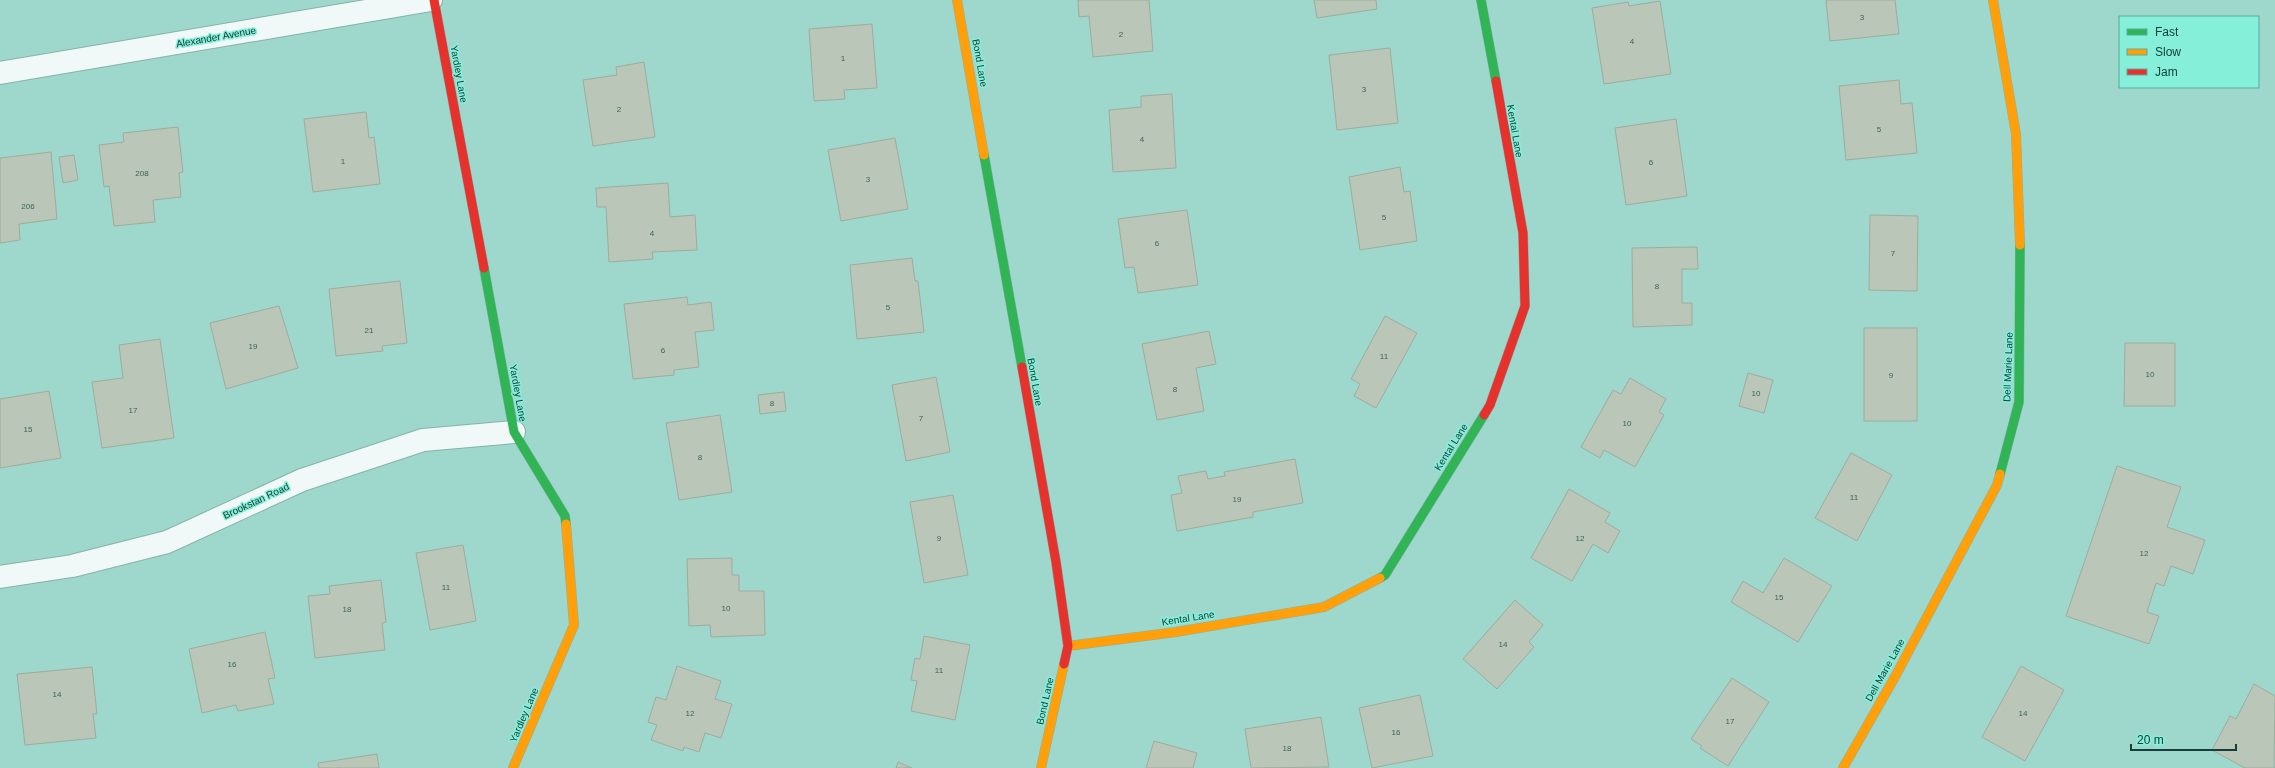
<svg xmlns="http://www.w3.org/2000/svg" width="2275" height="768" font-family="Helvetica,sans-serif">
	<rect width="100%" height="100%" fill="#9ed7cc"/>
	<g fill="#bac6b7" stroke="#9eac9c">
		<polygon points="1078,0 1149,0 1153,51 1093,57 1089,16 1079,17"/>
		<polygon points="1314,0 1376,0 1377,9 1317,18"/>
		<polygon points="1826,0 1895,0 1899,34 1830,41"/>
		<polygon points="1660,1 1671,74 1604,84 1592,8 1628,2 1629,6"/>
		<polygon points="872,24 877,88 844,90 845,99 814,101 809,29"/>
		<polygon points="1390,48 1398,123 1337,130 1329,55"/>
		<polygon points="644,62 655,137 593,146 583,80 617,75 616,67"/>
		<polygon points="1899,80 1901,104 1912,103 1917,153 1846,160 1839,86"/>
		<polygon points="1172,94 1176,168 1113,172 1109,110 1141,107 1141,96"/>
		<polygon points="366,112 369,138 374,137 380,184 313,192 304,119"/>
		<polygon points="1676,119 1687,196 1626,205 1615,128"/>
		<polygon points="178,127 183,172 179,173 181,197 153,200 155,222 114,226 109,186 104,187 99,145 124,142 123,133"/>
		<polygon points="895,138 908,209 841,221 828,150"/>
		<polygon points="51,152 57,219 19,224 20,240 0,243 0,158"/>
		<polygon points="74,155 78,180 63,183 59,157"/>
		<polygon points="1400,167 1404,192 1410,191 1417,241 1360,250 1349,177"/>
		<polygon points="668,183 670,217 695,215 697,250 652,252 653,259 609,262 606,207 597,207 596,188"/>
		<polygon points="1187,210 1198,285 1138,293 1134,267 1125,268 1118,219"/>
		<polygon points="1870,215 1918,216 1917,291 1869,290"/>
		<polygon points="1697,247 1698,269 1682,269 1682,303 1692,303 1692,325 1633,327 1632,248"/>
		<polygon points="912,258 915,281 918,281 924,332 857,339 850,265"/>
		<polygon points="400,281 407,343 382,346 383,351 336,356 329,289"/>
		<polygon points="687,297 688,305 711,302 714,330 695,332 699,367 674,370 674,375 633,379 624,304"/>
		<polygon points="279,306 298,368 226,389 210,323"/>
		<polygon points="1385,316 1417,333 1376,408 1354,396 1360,384 1351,379"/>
		<rect x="1864" y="328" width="53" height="93"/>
		<polygon points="1209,331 1216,364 1196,368 1204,411 1157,420 1142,344"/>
		<polygon points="160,339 174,438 102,448 92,382 123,378 119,345"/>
		<polygon points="2125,343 2175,343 2175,406 2124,406"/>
		<polygon points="1748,373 1773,380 1764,413 1739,406"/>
		<polygon points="936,377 950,452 906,461 892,385"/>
		<polygon points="1630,378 1666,399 1659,412 1664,415 1635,467 1604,450 1600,458 1581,447 1613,390 1621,394"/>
		<polygon points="49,391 61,458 0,468 0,399"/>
		<polygon points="784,392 786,411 760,414 758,395"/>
		<polygon points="720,415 732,492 679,500 666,423"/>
		<polygon points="1851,453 1892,475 1857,541 1815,518"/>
		<polygon points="1295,459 1303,503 1253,512 1253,517 1177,531 1171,495 1182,493 1178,476 1206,471 1208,479 1225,476 1224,472"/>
		<polygon points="2117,466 2181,487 2167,527 2205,540 2193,574 2171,566 2164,586 2156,583 2147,612 2159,616 2149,644 2066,616"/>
		<polygon points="1569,489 1610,513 1605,522 1620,531 1608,553 1593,544 1572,581 1531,558"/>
		<polygon points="953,495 968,575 924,583 910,502"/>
		<polygon points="463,545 476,621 430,630 416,553"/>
		<polygon points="732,558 732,575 739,575 739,591 764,591 765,635 711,637 710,625 689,626 687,559"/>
		<polygon points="1784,558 1832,586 1798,642 1731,602 1743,581 1763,593"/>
		<polygon points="381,580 386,622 382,623 385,650 315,658 308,596 330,594 329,586"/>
		<polygon points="1515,600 1543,625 1529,642 1534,647 1497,689 1463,659"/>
		<polygon points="265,632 275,678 268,679 274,704 238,711 236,705 202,713 189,649"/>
		<polygon points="924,636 970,645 955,720 911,711 917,681 911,680 915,658 920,659"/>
		<polygon points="677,666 721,681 715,699 732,704 721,738 705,733 699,752 684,747 683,751 651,740 657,725 648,722 656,697 666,700"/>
		<polygon points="2021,666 2064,690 2025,761 1982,737"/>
		<polygon points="92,667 97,714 93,714 96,738 25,745 17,674"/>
		<polygon points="1732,678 1769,702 1728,766 1700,748 1702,746 1691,739"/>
		<polygon points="2254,684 2275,696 2274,768 2245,768 2212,750 2230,716 2236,719"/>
		<polygon points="1420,695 1433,756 1372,768 1359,708"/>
		<polygon points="1321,717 1329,767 1251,768 1245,729"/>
		<polygon points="1154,741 1197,753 1193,768 1146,768"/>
		<polygon points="377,754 379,768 319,768 318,763"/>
		<polygon points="898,762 912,768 896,768"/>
	</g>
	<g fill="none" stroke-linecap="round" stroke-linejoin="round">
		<defs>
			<g id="street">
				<polyline points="0,73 431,0"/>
				<polyline points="0,577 72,566 167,542 302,480 423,440 514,432"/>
			</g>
			<g id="fast">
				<polyline points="1481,0 1496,81"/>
				<polyline points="984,155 1022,367"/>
				<polyline points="484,268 514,432 565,516 566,524"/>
				<polyline points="2000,474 2019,402 2020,245"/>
				<polyline points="1380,578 1385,575 1484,415"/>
			</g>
			<g id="slow">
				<polyline points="957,0 984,155"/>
				<polyline points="1993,0 2016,134 2020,245"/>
				<polyline points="1068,646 1176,632 1324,607 1380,578"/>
				<polyline points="513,768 574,625 566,524"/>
				<polyline points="1041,768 1064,664"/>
				<polyline points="1843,768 1896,675 1997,485 2000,474"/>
			</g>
			<g id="jam">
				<polyline points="434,0 484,268"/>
				<polyline points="1022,367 1056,562 1068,646 1064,664"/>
				<polyline points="1484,415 1490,405 1525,306 1523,233 1496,81"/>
			</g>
		</defs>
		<use href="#street" stroke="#84b3aa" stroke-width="24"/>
		<use href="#fast" stroke="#84b3aa" stroke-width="10"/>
		<use href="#slow" stroke="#84b3aa" stroke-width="10"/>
		<use href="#jam" stroke="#84b3aa" stroke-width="10"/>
		<use href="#street" stroke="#f0f9f7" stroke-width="22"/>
		<use href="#fast" stroke="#30b455" stroke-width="9"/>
		<use href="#slow" stroke="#ff9f0a" stroke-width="9"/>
		<use href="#jam" stroke="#e5322d" stroke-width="9"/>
	</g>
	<g text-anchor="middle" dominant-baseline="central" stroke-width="3" stroke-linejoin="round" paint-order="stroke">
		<g font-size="8" fill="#3d6258">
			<text x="1862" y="17">3</text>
			<text x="1121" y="34">2</text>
			<text x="1632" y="41">4</text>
			<text x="843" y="58">1</text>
			<text x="1364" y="89">3</text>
			<text x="619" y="109">2</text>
			<text x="1879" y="129">5</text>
			<text x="1142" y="139">4</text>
			<text x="343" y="161">1</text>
			<text x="1651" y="162">6</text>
			<text x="142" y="173">208</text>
			<text x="868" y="179">3</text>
			<text x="28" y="206">206</text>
			<text x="1384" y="217">5</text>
			<text x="652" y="233">4</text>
			<text x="1157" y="243">6</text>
			<text x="1893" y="253">7</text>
			<text x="1657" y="286">8</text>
			<text x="888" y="307">5</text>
			<text x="369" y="330">21</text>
			<text x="253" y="346">19</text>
			<text x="663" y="350">6</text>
			<text x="1384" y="356">11</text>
			<text x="2150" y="374">10</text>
			<text x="1891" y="375">9</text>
			<text x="1175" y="389">8</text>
			<text x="1756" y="393">10</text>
			<text x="772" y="403">8</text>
			<text x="133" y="410">17</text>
			<text x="921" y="418">7</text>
			<text x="1627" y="423">10</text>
			<text x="28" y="429">15</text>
			<text x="700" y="457">8</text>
			<text x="1854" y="497">11</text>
			<text x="1237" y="499">19</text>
			<text x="939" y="538">9</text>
			<text x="1580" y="538">12</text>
			<text x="2144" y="553">12</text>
			<text x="446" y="587">11</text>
			<text x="1779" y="597">15</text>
			<text x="726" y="608">10</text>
			<text x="347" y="609">18</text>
			<text x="1503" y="644">14</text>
			<text x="232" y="664">16</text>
			<text x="939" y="670">11</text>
			<text x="57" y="694">14</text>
			<text x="690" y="713">12</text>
			<text x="2023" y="713">14</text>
			<text x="1730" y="721">17</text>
			<text x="1396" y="732">16</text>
			<text x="1287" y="748">18</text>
		</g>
		<g font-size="10" fill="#134139" stroke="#86efda">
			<text transform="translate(216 37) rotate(-10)">Alexander Avenue</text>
			<text transform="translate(980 63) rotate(80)">Bond Lane</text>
			<text transform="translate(459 74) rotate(80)">Yardley Lane</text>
			<text transform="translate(1515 131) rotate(80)">Kental Lane</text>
			<text transform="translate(2008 367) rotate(-88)">Dell Marie Lane</text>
			<text transform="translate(1035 382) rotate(80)">Bond Lane</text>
			<text transform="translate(518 393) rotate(80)">Yardley Lane</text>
			<text transform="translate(1451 447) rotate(-58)">Kental Lane</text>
			<text transform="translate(256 501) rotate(-25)">Brookstan Road</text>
			<text transform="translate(1188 618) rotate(-9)">Kental Lane</text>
			<text transform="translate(1885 670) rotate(-61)">Dell Marie Lane</text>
			<text transform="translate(1045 701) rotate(-77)">Bond Lane</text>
			<text transform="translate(524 715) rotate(-67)">Yardley Lane</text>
		</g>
	</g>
	<rect x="2119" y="16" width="140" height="72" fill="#86efda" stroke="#58a99a"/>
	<rect x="2127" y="29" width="20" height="6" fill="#30b455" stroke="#58a99a"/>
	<text x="2155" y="36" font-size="12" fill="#134139">Fast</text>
	<rect x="2127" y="49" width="20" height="6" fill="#ff9f0a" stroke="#58a99a"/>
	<text x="2155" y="56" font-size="12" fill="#134139">Slow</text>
	<rect x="2127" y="69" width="20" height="6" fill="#e5322d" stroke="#58a99a"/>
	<text x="2155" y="76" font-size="12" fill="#134139">Jam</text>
	<path d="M2131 744v6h105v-6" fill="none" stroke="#134139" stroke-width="2"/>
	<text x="2137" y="744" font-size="12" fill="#134139" stroke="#86efda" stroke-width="3" paint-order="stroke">20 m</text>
</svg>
